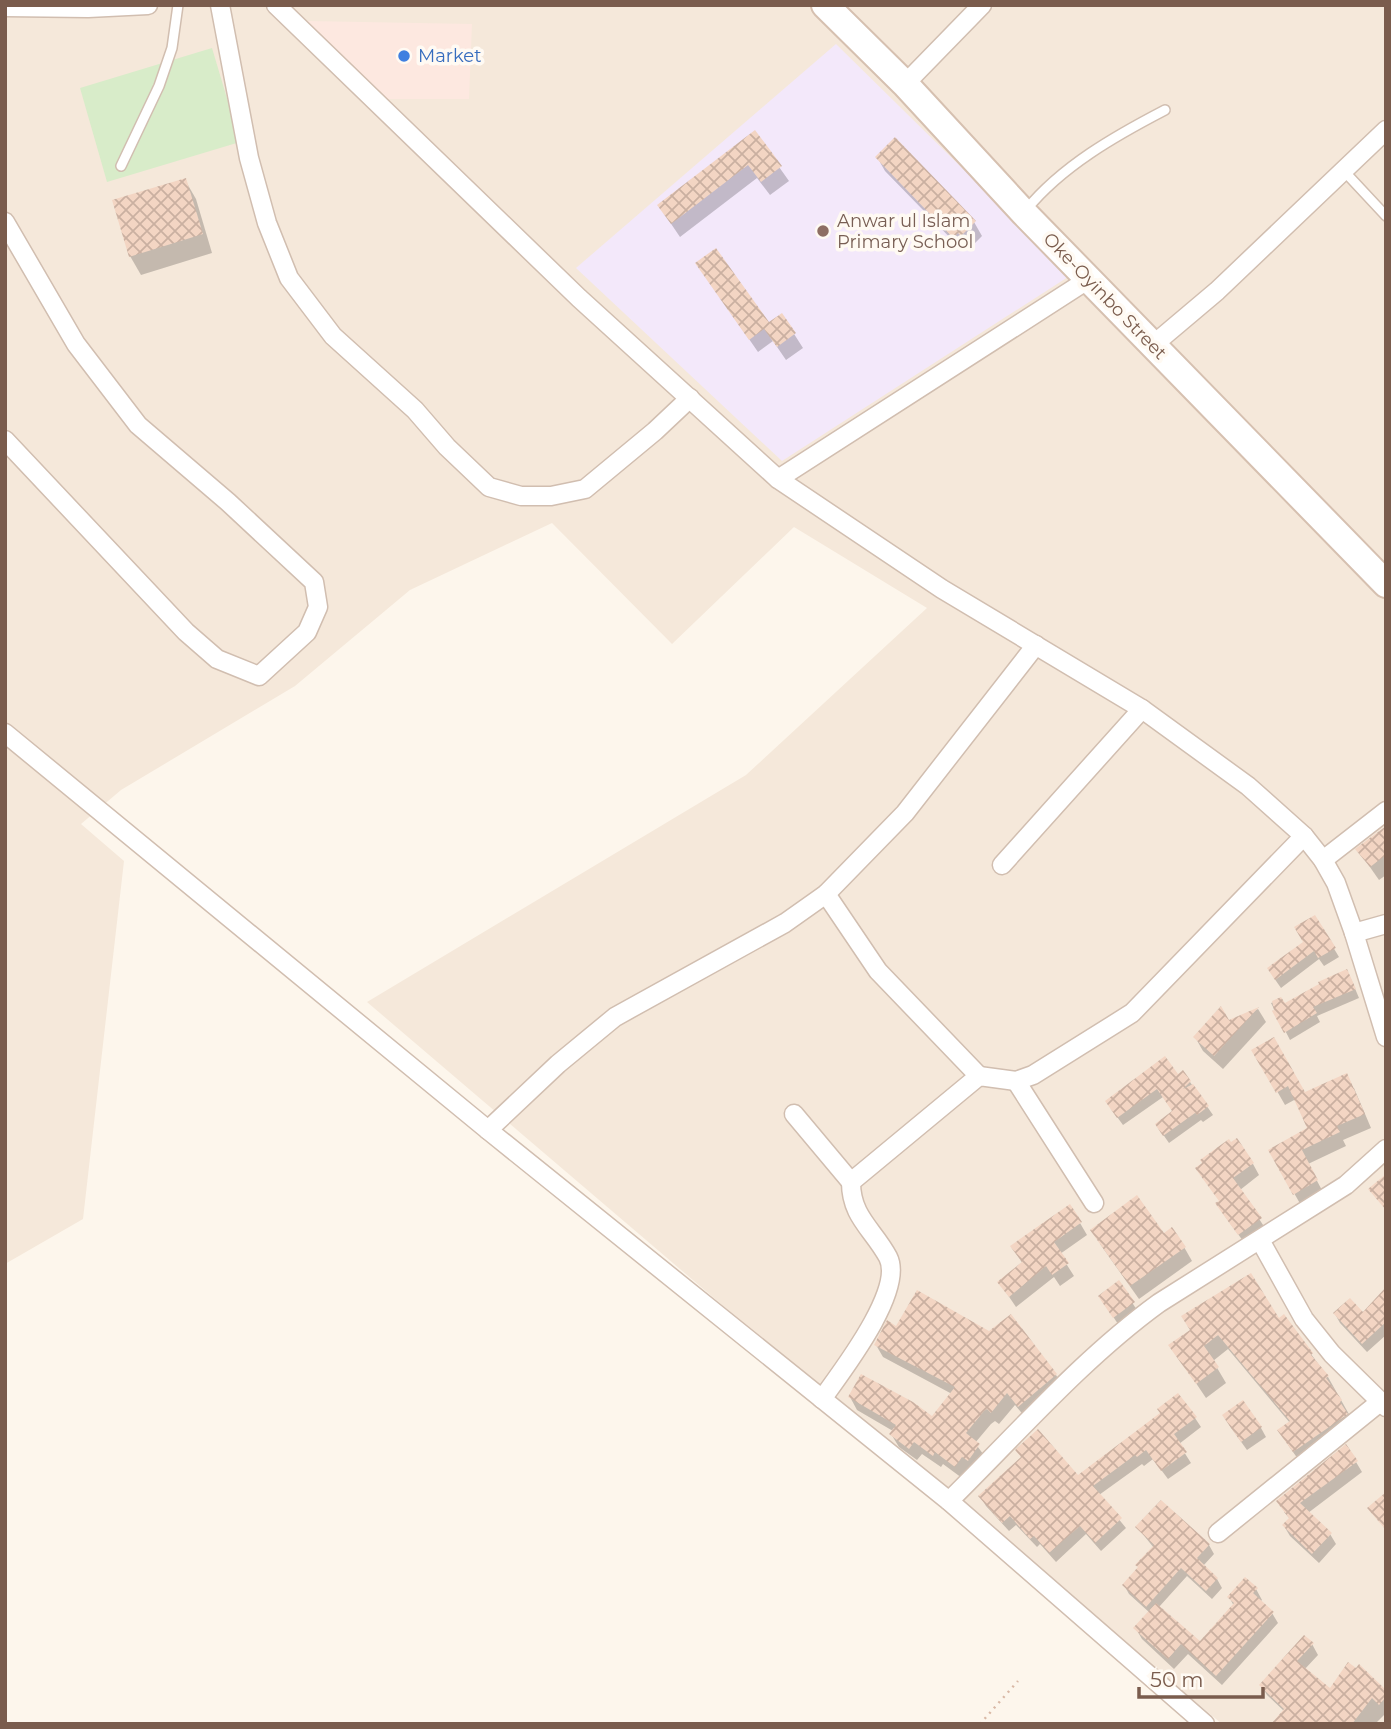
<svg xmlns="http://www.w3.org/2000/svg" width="1391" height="1729" font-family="Montserrat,sans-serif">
	<defs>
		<pattern id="building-cross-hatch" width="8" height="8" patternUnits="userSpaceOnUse" patternTransform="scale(1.75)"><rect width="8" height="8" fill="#f3d5c3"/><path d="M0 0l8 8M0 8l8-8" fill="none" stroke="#cab0a1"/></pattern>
	</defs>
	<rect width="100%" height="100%" fill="#fdf6ec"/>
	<polygon fill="#f5e8da" points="5,5 1386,5 1386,1724 1222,1724 755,1333 367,1002 746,775 927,608 794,527 672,644 552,523 410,590 295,686 121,790 81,824 124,861 83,1219 5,1264"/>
	<polygon fill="#fde8e0" points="307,21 472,24 469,99 384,99 305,25"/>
	<polygon fill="#f3e8fa" points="836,44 1071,275 782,461 576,268"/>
	<polygon fill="#d8ecc9" points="212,48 240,142 107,182 80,88"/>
	<g fill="#0003">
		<polygon points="755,133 789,181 770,195 757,178 680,237 659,206"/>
		<polygon points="877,157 974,222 982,236 970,248 967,245 962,250 885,171"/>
		<polygon points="185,180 196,199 212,253 141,275 130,256"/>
		<polygon points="697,264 768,325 782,315 803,348 786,360 773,341 758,352"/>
		<polygon points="1386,827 1386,875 1379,880 1358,850"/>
		<polygon points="1315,917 1339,957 1324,966 1319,959 1281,988 1274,978 1305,942"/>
		<polygon points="1351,979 1359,998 1317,1016 1320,1022 1290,1040 1271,1003 1280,1000 1285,1006"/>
		<polygon points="1258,1009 1266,1022 1223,1069 1203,1051 1195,1037"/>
		<polygon points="1254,1051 1304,1094 1354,1088 1371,1128 1343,1140 1346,1146 1308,1164 1324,1194 1302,1207 1270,1151 1309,1129 1296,1099 1285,1105"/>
		<polygon points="1177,1076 1190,1082 1213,1115 1203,1122 1201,1120 1169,1143 1162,1133 1174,1112 1163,1097 1123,1125 1112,1110"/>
		<polygon points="1231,1144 1253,1164 1259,1175 1240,1190 1267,1231 1246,1245 1224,1215 1220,1202"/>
		<polygon points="1080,1223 1087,1235 1060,1254 1074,1276 1060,1286 1054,1277 1016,1307 999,1282 1023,1264 1012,1247"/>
		<polygon points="1100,1244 1184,1247 1192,1261 1139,1299"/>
		<polygon points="1119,1283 1137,1310 1118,1324 1104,1303"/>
		<polygon points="1386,1290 1386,1335 1367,1352 1340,1323 1335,1314 1363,1314"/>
		<polygon points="1279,1321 1311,1354 1328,1377 1350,1416 1303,1466 1288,1445 1290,1423 1228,1349 1213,1361 1226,1383 1206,1398 1171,1346"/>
		<polygon points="897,1328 1056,1375 1063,1387 1026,1418 1015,1405 999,1424 995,1421 991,1424 975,1443 986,1458 962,1478 943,1464 941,1467 922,1454 917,1460 899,1447 891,1434 893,1431 857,1410 850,1397 933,1418 952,1394 883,1357 876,1345"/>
		<polygon points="1195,1418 1201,1427 1179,1444 1191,1463 1168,1479 1153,1459 1144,1466 1142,1464 1099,1495 1126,1528 1101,1551 1086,1534 1056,1562 1040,1544 1037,1547 1016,1525 1009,1531 986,1506 980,1496 1078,1478"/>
		<polygon points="1229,1425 1261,1428 1266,1437 1247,1450"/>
		<polygon points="1356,1462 1362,1472 1308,1513 1330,1534 1336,1544 1319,1563 1290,1536 1284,1526 1290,1519 1284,1512"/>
		<polygon points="1162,1503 1209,1545 1214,1554 1203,1566 1217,1579 1222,1588 1212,1599 1187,1576 1159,1607 1200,1644 1234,1606 1229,1597 1256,1589 1262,1600 1260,1602 1272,1613 1278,1623 1222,1685 1188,1654 1174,1669 1142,1639 1136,1629 1150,1613 1129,1594 1124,1585 1154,1548 1137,1527"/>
		<polygon points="1312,1644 1318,1655 1304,1670 1330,1691 1386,1693 1386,1713 1375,1724 1278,1724 1284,1711 1267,1695 1261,1685"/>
	</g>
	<g fill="url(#building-cross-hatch)">
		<polygon points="755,130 782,166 761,182 748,165 671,224 657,205"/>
		<polygon points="895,137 976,221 961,236 958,233 953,238 875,157"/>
		<polygon points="186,178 203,234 129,257 112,200"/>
		<polygon points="716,248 769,322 782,313 796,333 777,347 764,329 749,340 695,263"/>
		<polygon points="1386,826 1386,855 1370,867 1355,849"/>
		<polygon points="1315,915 1336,948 1318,958 1314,951 1275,980 1267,968 1303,942 1294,927"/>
		<polygon points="1347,969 1356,989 1313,1007 1317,1013 1284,1033 1272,1011 1274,1010 1272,1001 1281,997 1285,1003 1319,984 1318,982"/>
		<polygon points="1221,1006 1229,1020 1259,1007 1214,1056 1193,1037"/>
		<polygon points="1274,1037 1305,1092 1347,1073 1365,1114 1337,1126 1340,1132 1302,1150 1318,1180 1293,1195 1268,1150 1307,1128 1288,1086 1276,1093 1251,1050"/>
		<polygon points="1165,1056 1178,1074 1183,1070 1191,1081 1183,1089 1193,1084 1209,1106 1197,1115 1195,1113 1163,1136 1155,1124 1172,1111 1157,1089 1117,1118 1105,1101"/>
		<polygon points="1237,1138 1254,1163 1233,1178 1262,1218 1238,1235 1215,1203 1219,1201 1195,1168 1202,1163 1200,1160 1229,1139 1231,1142"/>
		<polygon points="1386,1174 1386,1210 1368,1189"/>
		<polygon points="1137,1195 1164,1233 1172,1227 1186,1247 1130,1286 1090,1230"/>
		<polygon points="1070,1204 1082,1222 1054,1242 1069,1263 1052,1275 1046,1266 1009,1297 997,1282 1022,1262 1010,1246"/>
		<polygon points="1251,1273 1279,1318 1284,1314 1313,1353 1311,1355 1329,1376 1326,1378 1342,1400 1340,1402 1348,1414 1293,1452 1277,1430 1290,1421 1218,1335 1204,1346 1219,1367 1196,1384 1168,1345 1190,1330 1181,1316"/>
		<polygon points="1119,1280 1135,1302 1113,1318 1098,1296"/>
		<polygon points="1386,1287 1386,1322 1362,1344 1333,1313 1350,1298 1363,1312"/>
		<polygon points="917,1290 989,1331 1011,1314 1057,1374 1018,1407 1007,1393 991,1413 987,1409 984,1411 966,1433 980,1444 968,1461 962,1457 955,1467 935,1452 933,1456 914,1442 909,1449 889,1434 896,1425 848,1397 861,1374 913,1402 932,1416 955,1387 874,1345 887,1320 896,1326"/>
		<polygon points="1178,1393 1197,1417 1174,1434 1187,1452 1161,1471 1146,1450 1137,1457 1135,1455 1093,1486 1122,1518 1095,1543 1080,1526 1049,1553 1034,1536 1030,1539 1010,1516 1002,1523 978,1496 1021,1457 1015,1450 1038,1429 1078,1475 1160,1413 1157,1409"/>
		<polygon points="1243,1400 1262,1427 1241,1442 1222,1415"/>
		<polygon points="1346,1444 1358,1461 1300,1503 1332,1533 1312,1554 1282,1525 1289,1518 1276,1501"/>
		<polygon points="1386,1492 1386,1530 1367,1508"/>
		<polygon points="1161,1500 1210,1544 1197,1558 1218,1578 1206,1591 1181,1568 1146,1607 1122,1585 1138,1567 1135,1565 1154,1545 1135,1527"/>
		<polygon points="1245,1577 1258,1588 1253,1593 1274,1612 1216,1676 1181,1644 1168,1659 1133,1628 1156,1603 1200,1641 1234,1603 1227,1597"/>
		<polygon points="1304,1635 1314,1643 1297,1661 1330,1688 1348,1662 1356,1668 1359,1664 1386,1690 1386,1697 1379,1705 1372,1698 1352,1724 1271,1724 1284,1709 1259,1685"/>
	</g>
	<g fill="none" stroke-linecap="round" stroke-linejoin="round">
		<defs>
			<g id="lane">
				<polyline points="121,166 159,86 172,48 178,5"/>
				<polyline points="1344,171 1386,216"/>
				<path d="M1026,210C1062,166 1115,136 1165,110"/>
			</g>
			<g id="street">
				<polyline points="220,5 249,158 267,223 289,278 333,336 415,410 447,447 489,487 521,496 551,496 585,489 655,431 690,398"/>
				<polyline points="276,5 579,298 778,479 942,589 1142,709 1248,786 1304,836 1323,860 1336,883 1354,933 1386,1037"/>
				<polyline points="5,7 88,8 148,5"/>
				<polyline points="905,84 982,5"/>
				<polyline points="5,222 76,344 138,425 228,502 314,582 318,607 307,632 259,676 217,659 186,632 5,440"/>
				<polyline points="1153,345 1217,291 1386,130"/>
				<polyline points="778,479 1089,279"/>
				<polyline points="5,733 488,1130 949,1501 1205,1724"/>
				<polyline points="1323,860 1386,811"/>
				<polyline points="1002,865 1142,709"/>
				<polyline points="826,894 878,971 979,1076"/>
				<polyline points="1354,933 1386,924"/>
				<polyline points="1016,1081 1094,1203"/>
				<polyline points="794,1114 851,1182"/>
				<polyline points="488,1130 558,1064 615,1017 785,923 826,894 905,813 1036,645"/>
				<polyline points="1260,1240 1304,1319 1332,1354 1386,1407"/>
				<path d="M822,1399C842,1371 905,1290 888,1257C873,1229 851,1217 851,1182L979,1076L1016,1081L1033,1075L1132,1013L1304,836"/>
				<path d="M949,1501C1017,1434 1082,1359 1159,1303L1346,1185L1386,1149"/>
				<polyline points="1218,1533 1380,1402"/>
			</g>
			<polyline id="secondary" points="825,5 905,84 1024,213 1386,584"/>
		</defs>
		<use href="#lane" stroke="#d1beb0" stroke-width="12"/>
		<use href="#street" stroke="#d1beb0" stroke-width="21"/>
		<use href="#secondary" stroke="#d6c0b0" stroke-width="30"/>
		<polyline stroke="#d9b8a5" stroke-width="2.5" stroke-dasharray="2 5" stroke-linecap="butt" points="980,1724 1018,1681"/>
		<use href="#lane" stroke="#fff" stroke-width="9"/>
		<use href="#street" stroke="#fff" stroke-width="18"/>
		<use href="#secondary" stroke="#fff" stroke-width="26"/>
	</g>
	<circle fill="#3f7fe0" stroke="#fffaf3" stroke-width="2.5" cx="404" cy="56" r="7"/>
	<circle fill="#8d6e63" stroke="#fffaf3" stroke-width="2.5" cx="823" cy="231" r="7"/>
	<g text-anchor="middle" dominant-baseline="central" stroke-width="7" stroke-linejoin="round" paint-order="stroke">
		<g font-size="18" fill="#366cbe" stroke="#fffaf3" text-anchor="start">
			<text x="418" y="56">Market</text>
		</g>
		<g font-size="18" fill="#785e54" stroke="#fffaf3" text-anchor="start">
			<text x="837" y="221">Anwar ul Islam<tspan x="837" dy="21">Primary School</tspan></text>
		</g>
		<g font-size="18" fill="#7a5c4d" stroke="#fffaf3">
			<text transform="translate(1105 296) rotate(46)">Oke-Oyinbo Street</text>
		</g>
	</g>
	<rect width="1391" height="1729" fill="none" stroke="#7a5c4d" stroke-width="14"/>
	<path d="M1139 1687v10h124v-10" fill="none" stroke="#7a5c4d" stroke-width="3.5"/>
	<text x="1150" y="1687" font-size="21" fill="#7a5c4d" stroke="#fffaf3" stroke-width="5" paint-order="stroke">50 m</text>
</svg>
